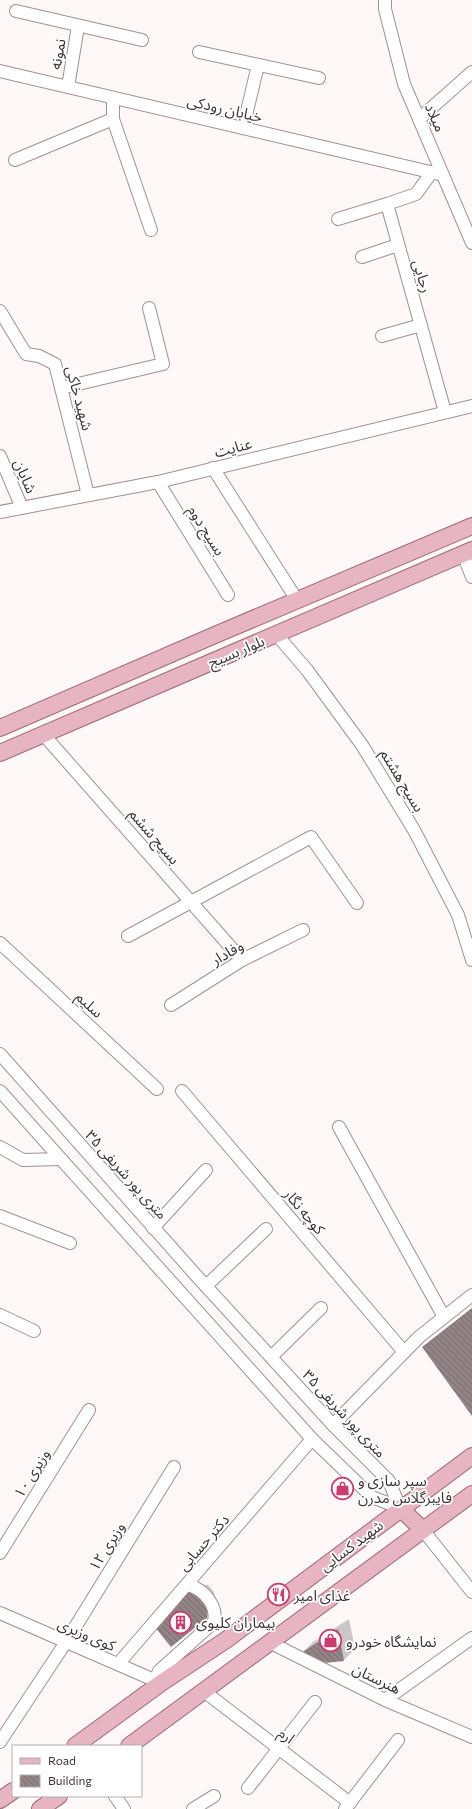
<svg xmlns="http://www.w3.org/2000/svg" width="472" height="1809" font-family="Commissioner,'Noto Sans Arabic',sans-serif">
	<defs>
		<pattern id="building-back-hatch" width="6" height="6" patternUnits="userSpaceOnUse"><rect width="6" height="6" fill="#928486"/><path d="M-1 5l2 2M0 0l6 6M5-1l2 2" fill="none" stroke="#786d6e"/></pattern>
	</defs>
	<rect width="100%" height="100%" fill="#fef8f9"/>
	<g fill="#0003">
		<polygon points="472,1308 472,1415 424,1347"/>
		<polygon points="197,1584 208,1585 214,1592 216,1603 215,1609 206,1618 155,1627"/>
		<polygon points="349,1619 355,1649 344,1660 302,1653 313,1642"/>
	</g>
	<g fill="url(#building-back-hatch)">
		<polygon points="472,1308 472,1416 422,1347"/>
		<polygon points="188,1592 195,1592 208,1607 207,1618 171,1647 154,1626"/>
		<polygon points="338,1629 344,1661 325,1663 301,1653"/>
	</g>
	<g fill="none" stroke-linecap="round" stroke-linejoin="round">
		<defs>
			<g id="minor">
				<polyline points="385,0 385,9 404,84 472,243"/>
				<polyline points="16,11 142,40"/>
				<polyline points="199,52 319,78"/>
				<polyline points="0,71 443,175"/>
				<polyline points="68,87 78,26"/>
				<polyline points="113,98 113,119 151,230"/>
				<polyline points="419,119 472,72"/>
				<polyline points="243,128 258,65"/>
				<polyline points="15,160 113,119"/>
				<polyline points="432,172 416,194 387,204 445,412"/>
				<polyline points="338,219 387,204"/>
				<polyline points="362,257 398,245"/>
				<polyline points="0,311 26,354 39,356 55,364 88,495"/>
				<polyline points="382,336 421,325"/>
				<polyline points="61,388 163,364 149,308"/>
				<polyline points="0,456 22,508"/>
				<polyline points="213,468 297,600"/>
				<polyline points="158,482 228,595"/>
				<polyline points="0,512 158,482 472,406"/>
				<polyline points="463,554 472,577"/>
				<polyline points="276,634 307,670 362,745 414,830 458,915 472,960"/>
				<polyline points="43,734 242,960"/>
				<polyline points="128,936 311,837 357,903"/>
				<polyline points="0,943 157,1089"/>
				<polyline points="171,1005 242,960 303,930"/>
				<polyline points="0,1054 193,1272 333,1425 389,1481 400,1508"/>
				<polyline points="0,1091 312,1439 372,1497 400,1508"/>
				<polyline points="182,1091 404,1352"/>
				<polyline points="339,1127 444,1317"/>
				<polyline points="0,1147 23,1160 61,1159"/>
				<polyline points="0,1216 70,1243"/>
				<polyline points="153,1228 206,1170"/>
				<polyline points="206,1286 266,1229"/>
				<polyline points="0,1315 34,1331"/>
				<polyline points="271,1357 321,1308"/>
				<polyline points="333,1425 419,1337 472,1295"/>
				<polyline points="423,1530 472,1592"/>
				<polyline points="0,1553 89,1410"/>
				<polyline points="0,1613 161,1683"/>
				<polyline points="271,1643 385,1700 472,1737"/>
				<polyline points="118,1664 312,1439"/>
				<path d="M156,1687L155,1681L159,1671L214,1622C218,1605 203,1589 188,1585"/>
				<polyline points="205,1692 350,1803"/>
				<polyline points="385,1700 472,1638"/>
				<polyline points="0,1742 66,1642 174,1467"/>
				<polyline points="248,1788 315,1702"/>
				<polyline points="115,1796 124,1809"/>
				<polyline points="193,1809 214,1796"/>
				<polyline points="345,1809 398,1740"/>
			</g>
			<g id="major">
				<polyline points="0,728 215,635 472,526"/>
				<polyline points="0,753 472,550"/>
				<polyline points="400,1508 423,1530"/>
				<polyline points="75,1746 161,1683 226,1640 472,1456"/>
				<polyline points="129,1746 472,1494"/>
				<polyline points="0,1800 13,1791"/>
				<polyline points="40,1809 59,1796"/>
			</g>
		</defs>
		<use href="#minor" stroke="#a09194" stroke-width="14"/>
		<use href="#major" stroke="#a06876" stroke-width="18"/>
		<use href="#minor" stroke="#fff" stroke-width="12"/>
		<use href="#major" stroke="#e6b5c1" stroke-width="16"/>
	</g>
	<defs>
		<symbol id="shop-ring" viewBox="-11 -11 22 22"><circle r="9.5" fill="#fff" stroke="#c93c6c" stroke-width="1.5"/><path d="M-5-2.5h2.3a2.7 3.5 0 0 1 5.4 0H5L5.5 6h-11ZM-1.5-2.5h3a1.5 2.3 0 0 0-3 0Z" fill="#c93c6c"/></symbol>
		<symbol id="restaurant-ring" viewBox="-11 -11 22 22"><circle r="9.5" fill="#fff" stroke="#c93c6c" stroke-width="1.5"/><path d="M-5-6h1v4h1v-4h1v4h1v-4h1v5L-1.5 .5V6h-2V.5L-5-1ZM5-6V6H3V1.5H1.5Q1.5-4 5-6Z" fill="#c93c6c"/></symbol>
		<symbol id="building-ring" viewBox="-11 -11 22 22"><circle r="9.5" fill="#fff" stroke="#c93c6c" stroke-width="1.5"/><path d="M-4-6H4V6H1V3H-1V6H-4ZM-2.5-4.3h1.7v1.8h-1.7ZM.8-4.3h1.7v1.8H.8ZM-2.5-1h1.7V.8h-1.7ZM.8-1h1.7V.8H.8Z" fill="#c93c6c"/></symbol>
	</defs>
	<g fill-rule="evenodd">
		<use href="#shop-ring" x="330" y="1476" width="25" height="25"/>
		<use href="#restaurant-ring" x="266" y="1582" width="25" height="25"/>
		<use href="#building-ring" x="168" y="1610" width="25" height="25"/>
		<use href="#shop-ring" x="318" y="1628" width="25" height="25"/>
	</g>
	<g text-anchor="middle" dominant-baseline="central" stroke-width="3.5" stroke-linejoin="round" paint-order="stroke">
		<g font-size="15" fill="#3c3637" stroke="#fff">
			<text transform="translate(57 54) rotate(-80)">نمونه</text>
			<text transform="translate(225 108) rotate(13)">خیابان رودکی</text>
			<text transform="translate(436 117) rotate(66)">میلاد</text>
			<text transform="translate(423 276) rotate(74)">رجایی</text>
			<text transform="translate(80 398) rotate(75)">شهید خاکی</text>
			<text transform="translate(233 447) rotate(-14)">عنایت</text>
			<text transform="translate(26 476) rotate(67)">شایان</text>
			<text transform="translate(207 530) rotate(58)">بسيج دوم</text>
			<text transform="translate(236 651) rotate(-23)">بلوار بسیج</text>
			<text transform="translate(403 780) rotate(59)">بسیج هشتم</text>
			<text transform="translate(155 836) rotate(49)">بسیج ششم</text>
			<text transform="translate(227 952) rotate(-30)">وفادار</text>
			<text transform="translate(90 1004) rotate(43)">سلیم</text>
			<text transform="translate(127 1174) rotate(48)">۳۵ متری پور شریفی</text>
			<text transform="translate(305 1211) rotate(50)">کوچه نگار</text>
			<text transform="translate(345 1413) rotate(47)">۳۵ متری پور شریفی</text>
			<text transform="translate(31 1473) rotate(-58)">وزیری ۱۰</text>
			<text transform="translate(203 1542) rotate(-49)">دکتر حسابی</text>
			<text transform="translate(351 1545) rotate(-37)">شهید کسایی</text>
			<text transform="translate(106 1546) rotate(-58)">وزيری ۱۲</text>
			<text transform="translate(87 1634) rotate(23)">کوی وزیری</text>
			<text transform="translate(377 1678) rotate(26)">هنرستان</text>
			<text transform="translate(287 1735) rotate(38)">ارم</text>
		</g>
		<g font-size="15" fill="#3c3637" stroke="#fff" text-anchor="start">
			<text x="358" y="1480">سپر سازی و<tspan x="358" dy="17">فایبرگلاس مدرن</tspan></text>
			<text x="294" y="1595">غذای امیر</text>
			<text x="196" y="1622">بیماران کلیوی</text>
			<text x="346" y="1641">نمایشگاه خودرو</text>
		</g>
	</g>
	<rect x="12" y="1745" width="130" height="52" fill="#ffffff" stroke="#b1afaf"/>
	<rect x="20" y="1758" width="20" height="6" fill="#e6b5c1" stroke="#b1afaf"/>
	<text x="48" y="1765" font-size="12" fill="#3c3637">Road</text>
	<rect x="20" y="1775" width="20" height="12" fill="url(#building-back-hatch)" stroke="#b1afaf"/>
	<text x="48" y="1785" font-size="12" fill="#3c3637">Building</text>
</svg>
